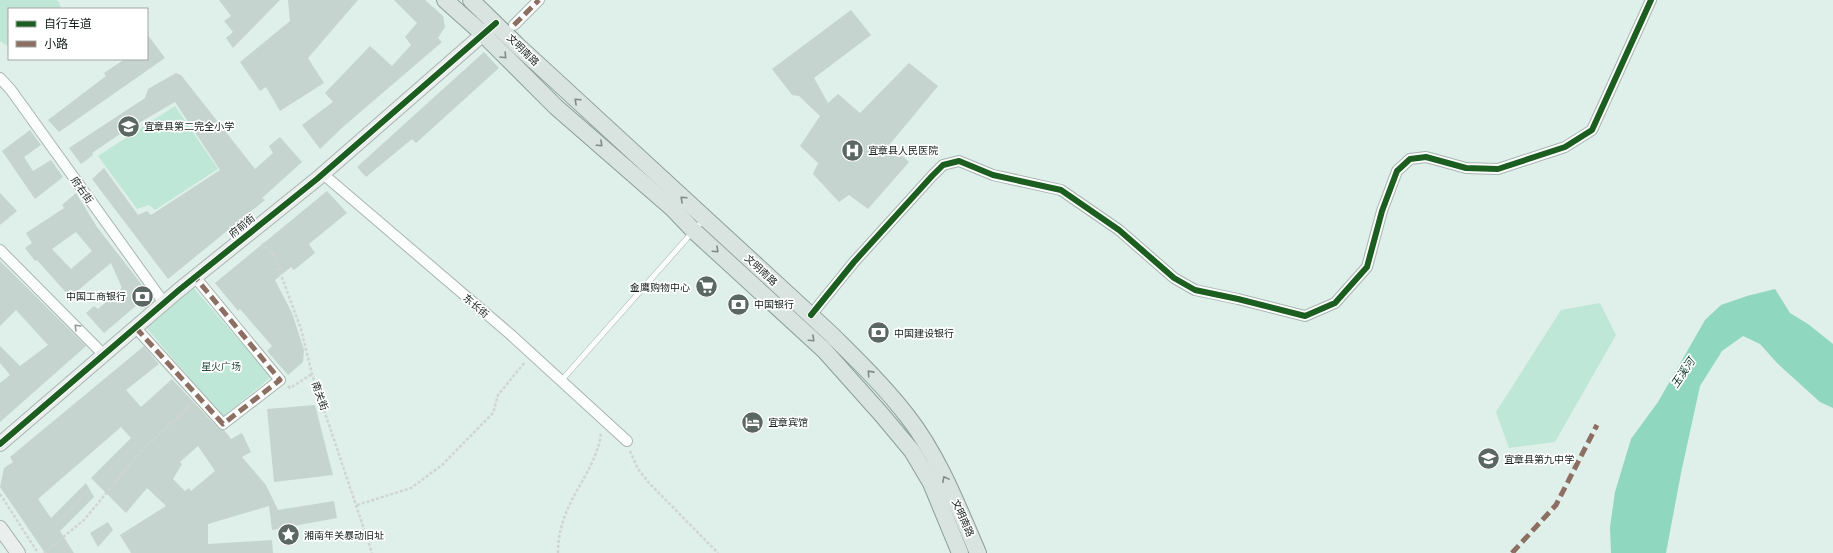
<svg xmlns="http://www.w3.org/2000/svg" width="1833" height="553" font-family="'Roboto Condensed','Noto Sans SC',sans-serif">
	<rect width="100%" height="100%" fill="#dfefe9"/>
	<g fill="#bfe7d7">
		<polygon points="0,0 56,0 59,2 61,9 9,9 9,47 0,41"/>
		<polygon points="175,106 218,169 155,210 149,205 137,209 98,156"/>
		<polygon points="191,285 271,377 223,417 144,325"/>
		<polygon points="1600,303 1616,335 1555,442 1509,448 1496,412 1561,310"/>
	</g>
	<polygon fill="#90d7bf" points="1775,289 1790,313 1808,324 1833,344 1833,408 1820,402 1777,363 1760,344 1743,336 1722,351 1700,386 1681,473 1666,553 1611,553 1610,527 1615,492 1631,439 1658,402 1705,320 1721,305 1747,296"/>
	<g fill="#c6d4cf" fill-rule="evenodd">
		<polygon points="219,0 280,0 233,48 226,38 233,32 224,21 231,16"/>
		<polygon points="288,0 358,0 308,58 324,83 280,111 266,87 260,91 240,62 290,21"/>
		<polygon points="394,0 425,0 443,16 445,27 438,38 442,42 344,126 320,149 302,125 333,102 325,93 370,46 392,66 411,45 405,37 417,23"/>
		<polygon points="851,10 871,35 814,78 828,103 838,94 860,113 909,63 938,86 890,144 909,162 868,209 849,195 839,202 813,174 818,163 800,146 820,116 799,96 792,95 772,69"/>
		<polygon points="147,34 165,58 59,132 48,120 106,76 104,73 125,59 147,59"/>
		<polygon points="484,52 499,68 416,143 412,139 366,177 357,167"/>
		<polygon points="176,73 181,75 255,169 273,153 269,146 280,137 302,162 262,198 265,200 168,279 92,179 104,168 138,215 147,211 151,215 220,170 175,102 120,134 92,153 93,155 81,164 69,148 145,98 148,89"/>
		<polygon points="30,130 41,145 24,157 33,171 51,160 63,177 35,199 2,151"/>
		<polygon points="327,191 347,213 309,244 315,253 294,270 291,267 275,280 292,313 304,350 303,362 288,375 267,351 272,346 240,309 238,311 215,283"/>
		<polygon points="0,193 17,211 0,225"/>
		<path d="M76,193L97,227L146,290L145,298L104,333L86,313L94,306L98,309L122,288L111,263L70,297L37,260L35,261L25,248L32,243L26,233L64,208L62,205ZM76,232L92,251L71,269L52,249Z"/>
		<polygon points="0,261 86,346 0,422 0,383 10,375 0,363 0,346 20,366 48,345 16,310 0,326"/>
		<path d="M144,346L159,364L126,390L141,407L172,379L218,428L224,430L231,439L242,433L251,452L242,457L266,485L278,510L334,501L337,518L272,530L269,506L208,524V544L272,540L273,553H131L120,535L166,506L147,488L126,513L91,478L131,438L121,427L38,499L51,518L86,483L94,497L60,531L74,553H45L0,487L4,468L13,462L10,457ZM198,446L215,471L191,491L189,488L185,491L173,479L182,464L180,462Z"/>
		<polygon points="315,405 333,475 274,482 267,409"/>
		<polygon points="108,522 113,530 98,547 90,533"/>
	</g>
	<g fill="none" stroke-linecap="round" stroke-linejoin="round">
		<defs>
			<polyline id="lane" points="561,381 704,219"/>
			<g id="street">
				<polyline points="514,25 539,0"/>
				<polyline points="0,78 11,90 164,303"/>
				<polyline points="323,174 510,334 627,441"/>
				<polyline points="0,250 104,355"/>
				<polyline points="811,315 854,262 932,176 943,165 959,161 993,175 1061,190 1119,230 1174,278 1195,290 1238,299 1305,316 1335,303 1367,267 1382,211 1397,171 1410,159 1426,157 1466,168 1498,169 1565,147 1592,130 1651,0"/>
				<polyline points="136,328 223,424 280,380 195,277"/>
			</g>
			<g id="secondary">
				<polyline points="0,444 179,290 317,179 490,28"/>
				<polyline points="0,528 18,553"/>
			</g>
			<g id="primary">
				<polyline points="445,0 483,34 556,107 673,209 694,231 824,350 882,415 912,451 931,483 960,553"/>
				<path d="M471,0L517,45L831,334C858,361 885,387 908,417C939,457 958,507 978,553"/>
			</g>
		</defs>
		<use href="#lane" stroke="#a9b5b0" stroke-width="6"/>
		<use href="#street" stroke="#a9b5b0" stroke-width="12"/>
		<use href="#secondary" stroke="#a9b5b0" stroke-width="16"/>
		<use href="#primary" stroke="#8a9e98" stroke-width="18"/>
		<g stroke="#d0d5d3" stroke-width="2.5" stroke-dasharray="3 2" stroke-linecap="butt">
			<polyline points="262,243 274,256 301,329 312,374 372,553"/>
			<polyline points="288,386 290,388 312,374"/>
			<polyline points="630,451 638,469 649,483 718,553"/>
			<polyline points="0,494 38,553"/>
			<polyline points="357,505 411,488 442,465 493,413 498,395 525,362"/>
			<polyline points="44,553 84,520 141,451 191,405"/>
			<path d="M558,553C558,536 562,521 569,506C580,482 598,460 601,433"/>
		</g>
		<use href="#lane" stroke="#fafdfc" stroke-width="5"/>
		<use href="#street" stroke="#fafdfc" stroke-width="10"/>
		<use href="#secondary" stroke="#eaefed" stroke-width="14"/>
		<use href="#primary" stroke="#d9e3e0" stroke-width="16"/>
		<g stroke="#8d6e63" stroke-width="5" stroke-dasharray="10 5" stroke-linecap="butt">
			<polyline points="514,25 539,0"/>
			<polyline points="136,328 223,424 280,380 195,277"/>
			<polyline points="1512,553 1556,505 1597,425"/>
		</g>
		<defs>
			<g id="cycleway">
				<polyline points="811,315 854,262 932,176 943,165 959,161 993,175 1061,190 1119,230 1174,278 1195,290 1238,299 1305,316 1335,303 1367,267 1382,211 1397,171 1410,159 1426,157 1466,168 1498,169 1565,147 1592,130 1651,0"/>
				<polyline points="0,444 179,290 317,179 496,23"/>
			</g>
		</defs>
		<use href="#cycleway" stroke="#fff" stroke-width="8"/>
		<use href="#cycleway" stroke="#1b5e20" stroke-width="6"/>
	</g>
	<defs><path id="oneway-chevron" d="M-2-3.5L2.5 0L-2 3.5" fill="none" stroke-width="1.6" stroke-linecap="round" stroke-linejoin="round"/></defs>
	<g stroke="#808a87">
		<use href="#oneway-chevron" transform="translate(504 56) rotate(46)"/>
		<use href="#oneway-chevron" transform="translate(577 101) rotate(-137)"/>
		<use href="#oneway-chevron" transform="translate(600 144) rotate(42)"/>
		<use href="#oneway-chevron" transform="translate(683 199) rotate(-137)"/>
		<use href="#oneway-chevron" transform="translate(716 250) rotate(43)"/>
		<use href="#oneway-chevron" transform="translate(812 339) rotate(43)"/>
		<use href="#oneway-chevron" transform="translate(870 373) rotate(-132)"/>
		<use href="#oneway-chevron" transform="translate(945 479) rotate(-118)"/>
	</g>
	<use stroke="#929996" href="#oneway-chevron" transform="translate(77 327) rotate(-135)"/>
	<defs>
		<symbol id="school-disc" viewBox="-11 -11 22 22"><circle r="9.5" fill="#5b6762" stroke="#fff"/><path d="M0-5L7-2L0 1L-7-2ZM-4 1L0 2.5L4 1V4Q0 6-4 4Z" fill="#fff"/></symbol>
		<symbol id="hospital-disc" viewBox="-11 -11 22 22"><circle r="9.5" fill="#5b6762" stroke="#fff"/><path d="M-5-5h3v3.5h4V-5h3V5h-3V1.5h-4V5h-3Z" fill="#fff"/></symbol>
		<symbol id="supermarket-disc" viewBox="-11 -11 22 22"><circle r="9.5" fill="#5b6762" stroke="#fff"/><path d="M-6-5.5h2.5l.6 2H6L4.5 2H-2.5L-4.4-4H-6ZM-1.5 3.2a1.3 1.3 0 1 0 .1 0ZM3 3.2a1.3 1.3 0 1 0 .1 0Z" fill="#fff"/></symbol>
		<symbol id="bank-disc" viewBox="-11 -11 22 22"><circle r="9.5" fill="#5b6762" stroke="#fff"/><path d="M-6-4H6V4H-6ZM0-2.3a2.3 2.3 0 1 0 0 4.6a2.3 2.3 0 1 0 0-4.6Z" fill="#fff"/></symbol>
		<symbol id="hotel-disc" viewBox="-11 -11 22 22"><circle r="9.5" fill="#5b6762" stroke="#fff"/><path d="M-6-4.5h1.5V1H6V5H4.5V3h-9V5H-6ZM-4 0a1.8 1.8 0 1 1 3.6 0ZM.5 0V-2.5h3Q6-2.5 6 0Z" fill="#fff"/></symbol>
		<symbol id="sight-disc" viewBox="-11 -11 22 22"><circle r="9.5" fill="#5b6762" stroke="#fff"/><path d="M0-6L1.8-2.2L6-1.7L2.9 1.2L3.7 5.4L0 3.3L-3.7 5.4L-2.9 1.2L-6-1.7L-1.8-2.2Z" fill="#fff"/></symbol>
	</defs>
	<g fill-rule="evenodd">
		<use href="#school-disc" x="116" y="114" width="25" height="25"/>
		<use href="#hospital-disc" x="840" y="138" width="25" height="25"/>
		<use href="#supermarket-disc" x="694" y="274" width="25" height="25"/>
		<use href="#bank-disc" x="130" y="284" width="25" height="25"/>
		<use href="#bank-disc" x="726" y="292" width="25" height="25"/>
		<use href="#bank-disc" x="866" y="320" width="25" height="25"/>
		<use href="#hotel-disc" x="740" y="410" width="25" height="25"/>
		<use href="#school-disc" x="1476" y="446" width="25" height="25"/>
		<use href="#sight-disc" x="276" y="522" width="25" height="25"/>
	</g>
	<g text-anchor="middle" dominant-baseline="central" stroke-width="3.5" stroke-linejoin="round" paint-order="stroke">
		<g font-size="10" fill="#141e1a" stroke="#fff">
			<text transform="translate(523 50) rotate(44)">文明南路</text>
			<text transform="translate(82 190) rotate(55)">府右街</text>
			<text transform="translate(242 226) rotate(-39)">府前街</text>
			<text transform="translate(761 270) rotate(43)">文明南路</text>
			<text transform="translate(476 306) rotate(40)">东长街</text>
			<text transform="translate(320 396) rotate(71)">南关街</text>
			<text transform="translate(963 518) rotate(66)">文明南路</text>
		</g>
		<g font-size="10" fill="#141e1a" stroke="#fff" text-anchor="start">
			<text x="144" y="126">宜章县第二完全小学</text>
			<text x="868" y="150">宜章县人民医院</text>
			<text x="690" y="287" text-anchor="end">金鹰购物中心</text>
			<text x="126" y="296" text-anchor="end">中国工商银行</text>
			<text x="754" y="304">中国银行</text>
			<text x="894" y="333">中国建设银行</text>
			<text x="768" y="422">宜章宾馆</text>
			<text x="1504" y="459">宜章县第九中学</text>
			<text x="304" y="535">湘南年关暴动旧址</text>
		</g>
		<g font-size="10" fill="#20493c" stroke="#fff">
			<text x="221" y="366">星火广场</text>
		</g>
		<g font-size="11" font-style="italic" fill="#174234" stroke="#fff">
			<text transform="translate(1683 373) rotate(-56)">玉溪河</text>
		</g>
	</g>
	<rect x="8" y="8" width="140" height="52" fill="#ffffff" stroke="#a1a5a3"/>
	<rect x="16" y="21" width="20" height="6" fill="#1b5e20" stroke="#a1a5a3"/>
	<text x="44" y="28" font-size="12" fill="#141e1a">自行车道</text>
	<rect x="16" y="41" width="20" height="6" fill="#8d6e63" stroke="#a1a5a3"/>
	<text x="44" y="48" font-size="12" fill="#141e1a">小路</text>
</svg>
